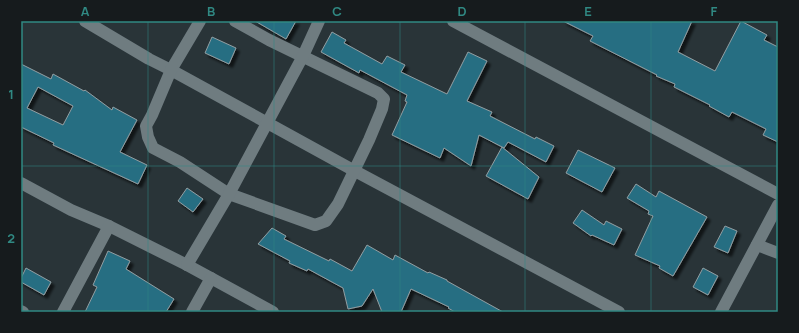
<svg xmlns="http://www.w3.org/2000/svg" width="799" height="333" font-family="Manrope,sans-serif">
	<defs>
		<filter id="shadow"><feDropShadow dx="3.5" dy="3.5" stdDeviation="1" flood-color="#0009"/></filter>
	</defs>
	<rect width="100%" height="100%" fill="#293438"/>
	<g fill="#286e82" stroke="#919ea2" fill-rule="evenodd" filter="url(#shadow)">
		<polygon points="255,21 296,21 286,39"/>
		<polygon points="563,21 692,21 678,52 715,71 741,21 767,35 764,40 778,47 778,142 763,135 766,129 732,112 729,117 709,106 710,105 674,87 675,84 656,76 657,75 590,41 593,36"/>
		<polygon points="332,32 346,40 344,43 382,64 387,56 405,65 401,72 447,94 468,52 487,61 467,101 492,112 490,116 535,139 536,137 554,146 546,162 508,142 504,148 479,135 471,166 444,148 440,158 392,135 407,102 405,101 407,95 360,70 359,73 321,52"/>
		<polygon points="212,37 236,48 229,64 205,53"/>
		<path d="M21,64L51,79L53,74L84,91L85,90L112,110L113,107L137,120L120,152L147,165L138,184L53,145L54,143L21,127ZM38,87L73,106L63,125L27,108Z"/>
		<polygon points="502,147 539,177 528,199 486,176"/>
		<polygon points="578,150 615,168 602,192 566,173"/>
		<polygon points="636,184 656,197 659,191 707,217 673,276 659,268 660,266 635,255 653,216 648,214 649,211 627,198"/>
		<polygon points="187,188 203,199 193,212 178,201"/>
		<polygon points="582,210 604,225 606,221 622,229 614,245 592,235 591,236 573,223"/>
		<polygon points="725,226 737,231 728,253 714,247"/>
		<polygon points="272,228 286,236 284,239 329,261 330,259 352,271 367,245 393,260 395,255 428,273 429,272 447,280 447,281 503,312 455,312 448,308 449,307 411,289 401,312 382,312 373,289 362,306 348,309 343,288 308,269 307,271 289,263 290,261 258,244"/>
		<polygon points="108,251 130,261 126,269 174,299 166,312 85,312 97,287 93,285"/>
		<polygon points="26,268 51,282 44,295 21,282 21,278"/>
		<polygon points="703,268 718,276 708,295 693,287"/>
	</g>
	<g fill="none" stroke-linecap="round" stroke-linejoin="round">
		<g stroke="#6f7c80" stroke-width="12">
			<polyline points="85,21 149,59 171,70 353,170 619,312"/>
			<polyline points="200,21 171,70 152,115 146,126 148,137 153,148 180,162 229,194 315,225 326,221 338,204 369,140 382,109 384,99 378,93 269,40 235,21"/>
			<polyline points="453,21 778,194"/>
			<polyline points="21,183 71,210 109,226 187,265 273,312"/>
			<polyline points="757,245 778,253"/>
			<polyline points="187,265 229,194 303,56 319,21"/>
			<polyline points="21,311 23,312"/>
			<polyline points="63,312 109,226"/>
			<polyline points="192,312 211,278"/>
			<polyline points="721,312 778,205"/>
		</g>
	</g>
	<path fill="none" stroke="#308983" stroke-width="1" stroke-opacity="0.55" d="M148,21V312M274,21V312M400,21V312M525,21V312M651,21V312M21,166H778"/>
	<rect width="799" height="333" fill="none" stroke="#161b1d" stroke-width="44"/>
	<rect x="22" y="22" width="755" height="289" fill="none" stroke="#308983" stroke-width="1.5"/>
	<g font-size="13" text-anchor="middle" font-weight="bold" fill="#308983">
		<text x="85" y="16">A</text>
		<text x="211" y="16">B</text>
		<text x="337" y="16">C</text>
		<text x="462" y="16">D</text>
		<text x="588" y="16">E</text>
		<text x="714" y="16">F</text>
		<text x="11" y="99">1</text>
		<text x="11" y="243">2</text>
	</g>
</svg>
